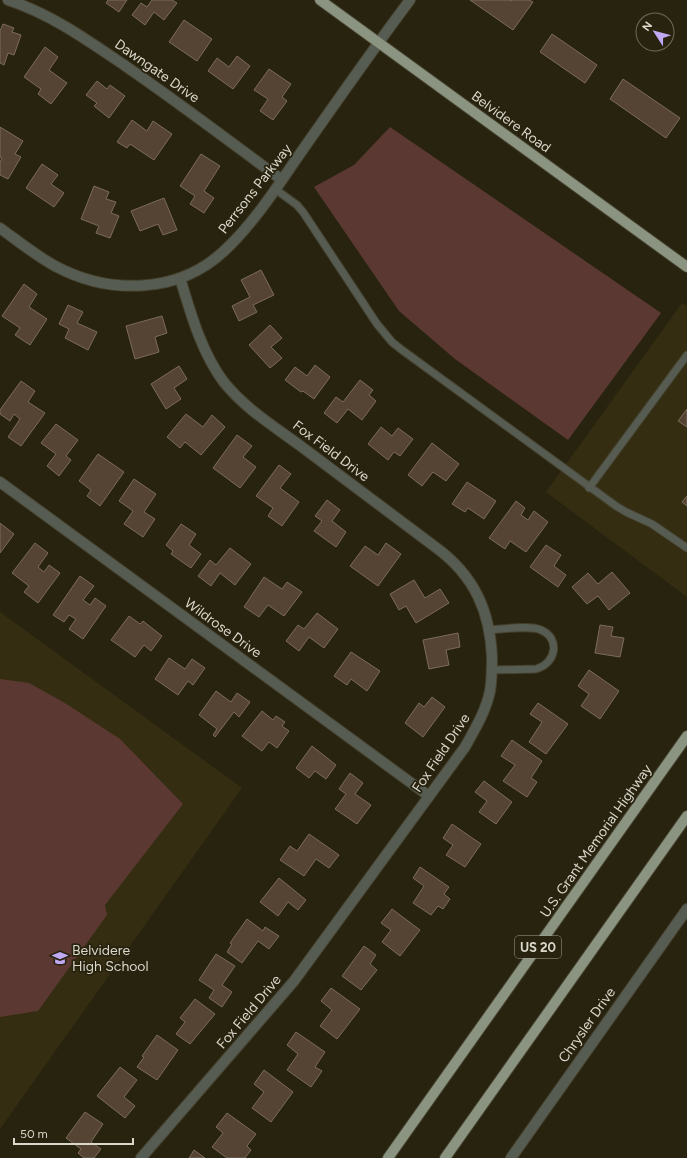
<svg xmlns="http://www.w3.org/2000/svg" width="687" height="1158" font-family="Figtree,sans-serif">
	<rect width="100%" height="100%" fill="#28230f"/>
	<g fill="#342d11">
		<polygon points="682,303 687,306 687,597 546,492"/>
		<polygon points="0,612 242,788 0,1129"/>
	</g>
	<g fill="#5b3932">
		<polygon points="390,127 661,313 568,440 455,359 399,311 314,187 354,165"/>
		<polygon points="0,679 29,683 65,703 120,739 183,804 105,905 107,915 38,1011 0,1017"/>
	</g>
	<g fill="#554434" stroke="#7d6b5a">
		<polygon points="108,0 127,0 119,12 106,3"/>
		<polygon points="152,0 172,0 177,3 164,20 154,12 145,25 132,15 141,3 147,7"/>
		<polygon points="470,0 509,0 511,1 512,0 529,0 533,2 513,30"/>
		<polygon points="184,20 212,39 197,61 169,42"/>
		<polygon points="3,24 14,28 12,32 21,35 14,55 8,53 4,65 0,63 0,31"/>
		<polygon points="552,34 597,65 585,83 540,52"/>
		<polygon points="45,47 58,57 49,70 67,83 51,104 38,94 41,89 24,77"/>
		<polygon points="237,56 250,66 233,89 208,71 217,58 229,67"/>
		<polygon points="269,69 291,84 282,97 287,101 273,120 260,111 268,99 254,90"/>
		<polygon points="623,79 680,118 666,138 610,99"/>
		<polygon points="97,81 107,89 110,85 125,96 109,118 94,106 97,103 86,95"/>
		<polygon points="132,120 147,131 153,121 172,134 154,160 130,144 127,148 117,142"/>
		<polygon points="0,127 23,141 15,154 21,157 8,179 0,175 0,162 2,158 0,157"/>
		<polygon points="201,154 220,166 204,191 214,198 204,213 190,204 195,196 180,186"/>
		<polygon points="42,164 58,175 51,184 64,193 54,207 26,188"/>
		<polygon points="94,186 109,192 106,199 116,202 111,213 119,216 110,238 96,233 99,226 81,219"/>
		<polygon points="164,198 177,230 163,235 158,224 140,231 131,211"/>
		<polygon points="261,270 274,295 253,305 257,312 239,321 232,306 250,297 241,280"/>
		<polygon points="24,284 37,294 29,307 47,319 30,345 15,335 20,328 2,316"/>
		<polygon points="68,305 83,312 77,323 97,332 88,350 65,338 69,329 59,324"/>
		<polygon points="162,316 167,333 155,337 159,352 135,359 126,326"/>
		<polygon points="270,325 282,338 271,347 282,358 270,368 249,345"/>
		<polygon points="315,365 330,377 314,399 303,391 301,392 285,380 295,367 307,376"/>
		<polygon points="179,366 187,379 174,388 181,399 166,409 151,384"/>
		<polygon points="360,380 373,390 369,395 376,401 362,420 348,409 337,423 324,413 336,397 343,402"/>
		<polygon points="21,381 35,391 28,402 45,413 21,446 8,437 20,419 14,414 10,421 0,414 0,410"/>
		<polygon points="687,409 687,427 678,421"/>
		<polygon points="186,414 203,427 212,415 225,427 201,455 185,442 180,448 167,437"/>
		<polygon points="56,424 78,440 66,456 71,460 59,476 47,466 56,454 41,443"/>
		<polygon points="381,427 392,436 398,428 413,439 400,456 394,452 388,460 368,444"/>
		<polygon points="237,435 252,446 243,457 256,467 240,488 213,468"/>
		<polygon points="432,443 459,464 446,481 433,472 422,486 408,475"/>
		<polygon points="98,454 124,472 100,506 87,496 91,490 79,481"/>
		<polygon points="279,465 291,474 280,488 299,502 282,526 268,516 273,508 256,496"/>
		<polygon points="134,479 156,494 144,512 155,519 143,537 124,524 133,511 119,501"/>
		<polygon points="467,482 496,501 484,519 468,508 465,512 452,504"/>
		<polygon points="687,496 687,506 682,502"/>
		<polygon points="327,500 340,510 332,521 346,532 336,547 314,531 322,521 315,516"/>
		<polygon points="516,501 525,508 521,515 528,520 534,511 548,522 526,552 510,541 505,549 489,538"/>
		<polygon points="0,523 14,534 0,553"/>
		<polygon points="181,524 196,534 189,545 201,554 191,568 171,554 173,551 166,545"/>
		<polygon points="35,543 48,553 38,567 44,572 49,565 60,573 38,603 24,592 29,586 12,573"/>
		<polygon points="386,543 401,554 378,586 350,566 365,546 378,555"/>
		<polygon points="546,545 561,555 554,566 566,575 558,587 530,567"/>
		<polygon points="230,548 251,564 235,585 220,573 211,586 198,576 210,560 216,565"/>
		<polygon points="612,572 630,593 609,610 598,596 587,604 572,587 588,573 598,584"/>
		<polygon points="80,576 94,586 83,600 90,605 95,598 106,606 83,639 69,629 76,619 69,615 64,622 53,615"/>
		<polygon points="264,577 282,589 287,582 302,592 284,616 268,605 259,617 244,607"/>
		<polygon points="414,580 425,598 440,589 449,603 416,623 406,606 399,610 390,594"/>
		<polygon points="317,613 338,629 324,648 309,637 299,651 286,641 298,625 304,629"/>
		<polygon points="129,616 140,624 143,621 162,636 151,651 144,645 135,657 111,640"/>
		<polygon points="600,625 613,627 611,636 624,638 620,657 595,653"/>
		<polygon points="458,633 460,647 446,650 449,665 429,669 423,640"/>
		<polygon points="351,652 380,671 367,691 351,679 347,685 334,676"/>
		<polygon points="169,658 185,669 192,659 205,668 193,685 188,681 178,695 155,679"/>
		<polygon points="589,670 619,691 600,719 581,706 589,694 578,686"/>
		<polygon points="216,691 231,702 237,693 250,702 239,717 234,712 215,737 213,735 217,729 199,715"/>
		<polygon points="432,697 445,707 423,737 405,723 419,703 424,707"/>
		<polygon points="538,703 568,724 546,754 529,742 542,722 530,714"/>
		<polygon points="262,711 273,720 276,716 285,722 282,726 289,731 277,748 269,742 262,751 242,736"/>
		<polygon points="512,740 542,761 531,778 537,782 527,797 503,781 515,765 501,756"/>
		<polygon points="312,746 336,765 326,779 315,771 309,778 296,768"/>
		<polygon points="350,773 363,783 355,794 371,805 357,824 335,809 346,794 339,789"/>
		<polygon points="484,781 512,802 496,824 479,812 487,801 475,792"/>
		<polygon points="452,824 481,844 465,867 446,855 453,845 443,838"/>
		<polygon points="309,834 339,855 329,868 316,859 304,876 280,860 290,846 297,851"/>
		<polygon points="420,867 449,887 444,894 450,899 443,909 438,906 431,915 413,903 424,886 413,878"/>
		<polygon points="279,878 306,900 298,910 288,902 278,916 260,902"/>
		<polygon points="392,909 420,930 400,956 382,942 391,930 381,923"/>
		<polygon points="247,919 263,931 265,927 279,936 269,949 258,941 242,963 227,952 232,944 230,943"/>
		<polygon points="364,946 376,955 370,964 377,970 361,990 342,976"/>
		<polygon points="216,954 235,966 222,985 232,992 222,1007 209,998 214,990 199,980"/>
		<polygon points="331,988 360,1009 337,1039 320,1026 332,1010 321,1001"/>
		<polygon points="195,999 215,1014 190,1044 176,1034 185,1022 180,1018"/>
		<polygon points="296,1032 325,1052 315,1067 322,1071 311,1087 287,1070 298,1054 287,1045"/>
		<polygon points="157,1035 178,1050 157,1080 137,1067 144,1057 142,1056"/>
		<polygon points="120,1067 137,1080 124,1097 135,1106 125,1118 97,1096"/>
		<polygon points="264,1070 293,1092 271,1122 252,1108 264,1092 254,1084"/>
		<polygon points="85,1112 103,1124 91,1142 101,1149 94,1158 84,1158 78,1153 81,1149 66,1138"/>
		<polygon points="227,1113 256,1134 247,1146 251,1150 245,1158 227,1158 212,1147 223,1133 216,1127"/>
		<polygon points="194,1150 205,1158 189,1158"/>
	</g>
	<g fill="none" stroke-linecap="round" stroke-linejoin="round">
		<defs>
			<g id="service">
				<polyline points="275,189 297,205 303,212 377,324 392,342 402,350 616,506 626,512 652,524 687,548"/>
				<polyline points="589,488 687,355"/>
				<path d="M489,630C502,629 531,625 541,630C560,638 557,663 536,669L492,670"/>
			</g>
			<g id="minor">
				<path d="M8,0C51,14 87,40 124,65C178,102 229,141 282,180"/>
				<path d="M0,228C18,241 35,255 55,266C109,295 178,294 224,251C253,224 275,190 297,158C334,105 371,52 410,0"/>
				<polyline points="0,482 429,796"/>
				<path d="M141,1158L294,981L465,747C475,729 486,711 490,691C492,680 492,669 492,657C490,612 475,577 438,549C393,515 348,481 302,447C275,427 244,408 223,381C201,351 191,314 180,278"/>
				<polyline points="511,1158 687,909"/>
			</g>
			<g id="primary">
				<polyline points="320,0 687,267"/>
				<polyline points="388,1158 687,736"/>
				<polyline points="445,1158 687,816"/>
			</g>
		</defs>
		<use href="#service" stroke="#44402d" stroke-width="9"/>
		<use href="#minor" stroke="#44402d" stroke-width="12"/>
		<use href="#primary" stroke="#44402d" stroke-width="12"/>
		<use href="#service" stroke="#575c52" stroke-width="7"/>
		<use href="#minor" stroke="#575c52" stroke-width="10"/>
		<use href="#primary" stroke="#8b9480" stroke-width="10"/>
	</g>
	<defs>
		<symbol id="school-bare" viewBox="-9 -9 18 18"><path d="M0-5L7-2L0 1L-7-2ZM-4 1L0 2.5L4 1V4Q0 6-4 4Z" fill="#c1a8f3" stroke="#28230f" stroke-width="2.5" paint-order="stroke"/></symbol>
	</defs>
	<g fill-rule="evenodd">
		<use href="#school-bare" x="49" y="947" width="22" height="22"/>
	</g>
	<g text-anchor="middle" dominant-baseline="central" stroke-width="3.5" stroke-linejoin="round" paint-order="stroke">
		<rect fill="#28230f" stroke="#a5a193" stroke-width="1" x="515" y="936" width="46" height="22" rx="3"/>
		<g font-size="13" font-weight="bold" fill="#dad7cb">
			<text x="538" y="947">US 20</text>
		</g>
		<g font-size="14" fill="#dad7cb" stroke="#28230f">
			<text transform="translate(157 71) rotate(35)">Dawngate Drive</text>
			<text transform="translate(511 122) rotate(36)">Belvidere Road</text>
			<text transform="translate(255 189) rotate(-52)">Perrsons Parkway</text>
			<text transform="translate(331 451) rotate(37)">Fox Field Drive</text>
			<text transform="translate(223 628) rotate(36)">Wildrose Drive</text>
			<text transform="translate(441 753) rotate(-56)">Fox Field Drive</text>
			<text transform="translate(596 841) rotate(-55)">U.S. Grant Memorial Highway</text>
			<text transform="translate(249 1012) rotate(-50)">Fox Field Drive</text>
			<text transform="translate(587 1025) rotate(-55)">Chrysler Drive</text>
		</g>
		<g font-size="14" fill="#dad7cb" stroke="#28230f" text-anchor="start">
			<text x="72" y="950">Belvidere<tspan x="72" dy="16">High School</tspan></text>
		</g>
	</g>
	<g transform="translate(655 32) rotate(306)"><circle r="19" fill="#28230f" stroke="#6f6b5a"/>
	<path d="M0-3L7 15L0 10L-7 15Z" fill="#c1a8f3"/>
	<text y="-6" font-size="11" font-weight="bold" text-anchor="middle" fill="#dad7cb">N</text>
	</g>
	<path d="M14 1138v6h119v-6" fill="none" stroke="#dad7cb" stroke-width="2"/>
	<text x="20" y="1138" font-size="12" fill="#dad7cb" stroke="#28230f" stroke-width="3" paint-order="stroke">50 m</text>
</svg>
